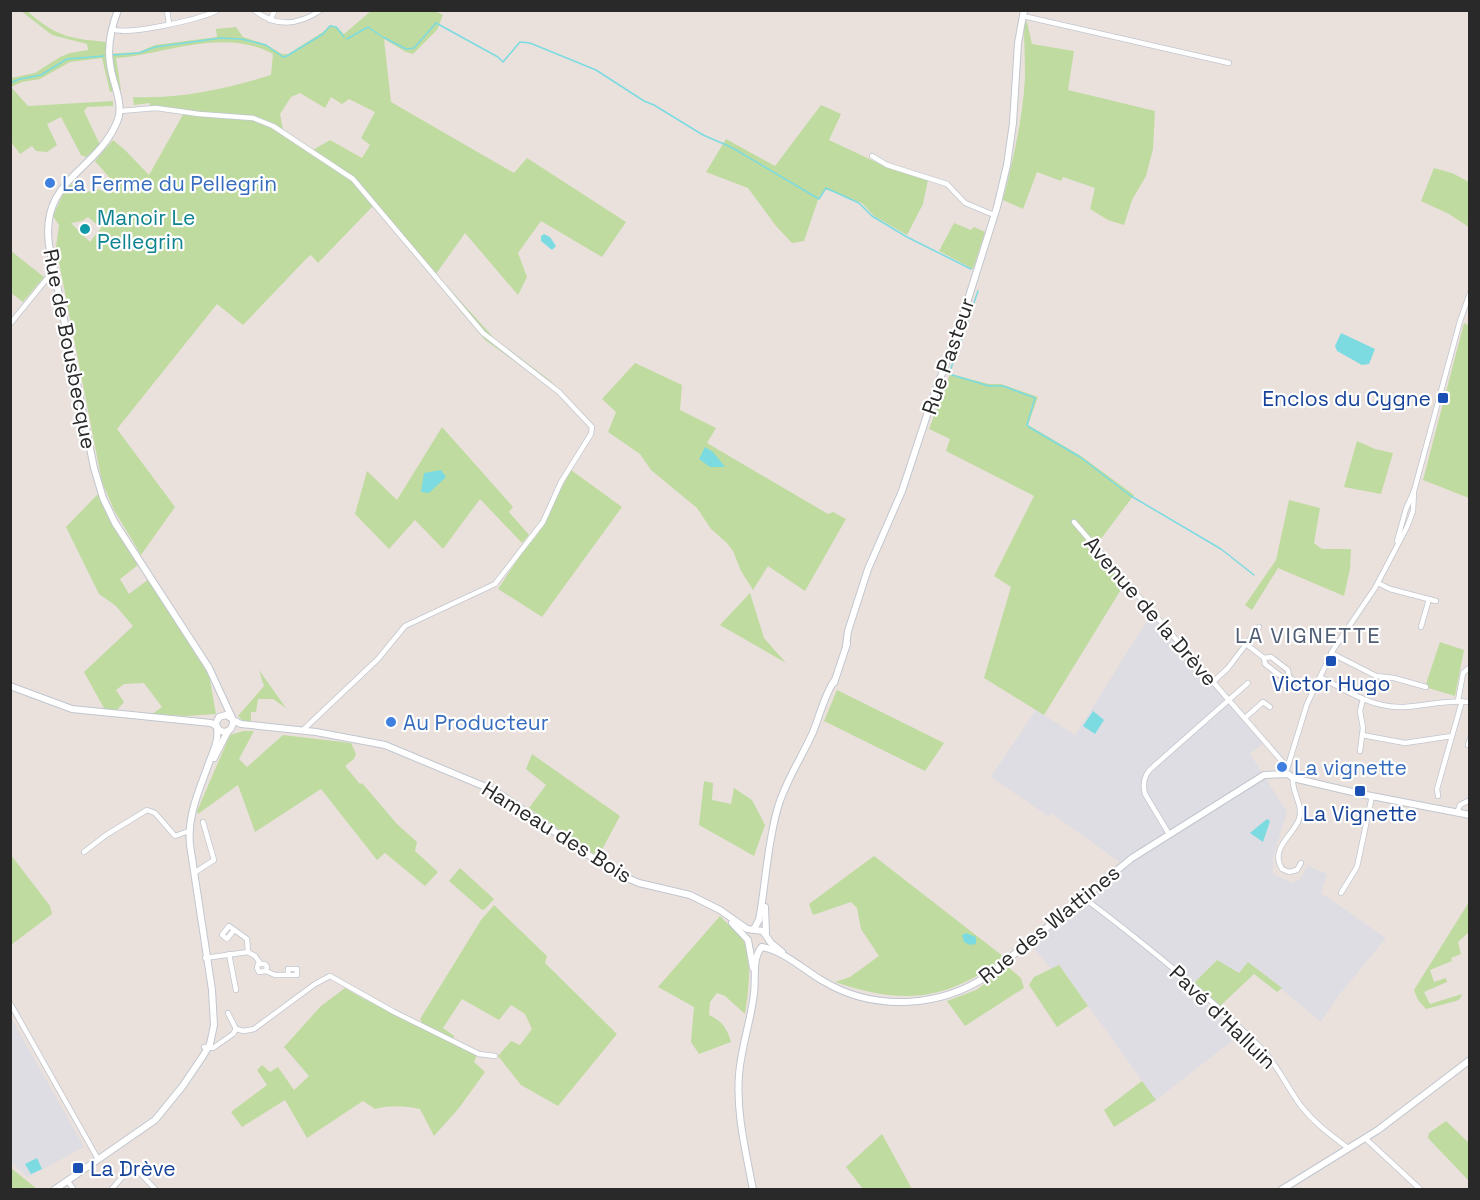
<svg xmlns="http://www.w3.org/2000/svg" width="1480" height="1200" font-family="'Space Grotesk',sans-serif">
	<rect width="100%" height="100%" fill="#eae1dd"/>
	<g fill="#dddde3">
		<polygon points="1152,613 1265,742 1250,754 1287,812 1273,857 1273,874 1292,883 1300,879 1308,866 1327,874 1321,893 1386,938 1339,995 1321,1022 1249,962 1239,973 1216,960 1189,988 1241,1034 1156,1100 1059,965 1051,969 1028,941 1121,863 1051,813 1048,816 991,777 1036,710 1075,735"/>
		<polygon points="10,1016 84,1147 28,1177 11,1162"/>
	</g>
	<g fill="#bfdb9f" fill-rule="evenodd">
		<path d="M21,11H27C57,37 68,38 106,42L107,54L139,52L155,45L217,37L216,29L236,27L243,37L265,44L282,54H288L323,32L330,25L337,27L344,34L371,11H435L443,15L437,30L413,54L406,52L384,39L391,102L514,173L527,158L626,222L602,257L541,221L518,253L527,277L518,295L465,233L436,274L494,338L552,382L549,386L485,340L373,206L318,263L311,255L308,257L243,325L217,304L117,429L175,507L141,555L114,510L102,482L56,247L59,225L53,216L67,185L70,184L87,192L97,189L107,192L115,184L95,161L113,140L125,150L149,175L185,111L150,106V103L134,105L133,97C180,99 226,89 271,75L273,54C224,27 166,54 116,58L121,90L110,92L102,58L70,62L40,79L22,82L11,87L28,106L113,101V106L87,107L84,111L100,145L86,157L81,155L61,117L47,124L57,145L47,152L36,151L32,146L20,154L11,142V78L35,73L60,57L70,53L88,50L87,44L52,35ZM300,93L325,108L331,97L342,104L349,99L375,112L361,138L370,145L362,158L330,140L313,150L283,130L280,114L291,97ZM88,217L101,228L90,242L71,223L82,221Z"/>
		<path d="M1024,21L1027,22L1032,44L1074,51L1068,90L1155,111L1153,149L1146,176L1132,200L1124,225L1108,220L1090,209L1095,188L1063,177L1061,181L1037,172L1023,209L1003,200C1013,160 1023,118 1025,77C1025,58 1024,39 1024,21Z"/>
		<polygon points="821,105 841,114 829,140 880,164 928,180 923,204 907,235 874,216 862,203 825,189 819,197 804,241 792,243 776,226 748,188 706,172 726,139 775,166"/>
		<polygon points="1434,168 1452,173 1469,182 1469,227 1449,214 1421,201"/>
		<polygon points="954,223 971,230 974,227 985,232 973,269 939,251"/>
		<polygon points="11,251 44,277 23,302 11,293"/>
		<polygon points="1464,323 1470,326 1469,498 1423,480"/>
		<polygon points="635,363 682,385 680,410 716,428 707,443 828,514 833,512 846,519 805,591 768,566 753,590 741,571 733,551 727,543 711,529 697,508 651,470 640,454 608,432 616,412 602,399"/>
		<polygon points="950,374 989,384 1001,384 1038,397 1028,425 1081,456 1134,495 1094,548 1125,583 1044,715 984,678 1011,587 994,576 1034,496 946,451 950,439 929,429"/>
		<polygon points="442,427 513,507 509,512 529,535 522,543 480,499 443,549 415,520 389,549 355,514 367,471 397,500"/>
		<polygon points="1357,441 1375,449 1393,453 1381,494 1344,487"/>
		<polygon points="571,470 622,507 542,617 498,589 521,554 537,535"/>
		<polygon points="98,494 109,519 138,565 120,579 129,594 149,579 209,675 216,714 186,716 152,714 162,707 144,683 124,684 116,690 124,702 117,710 105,710 84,672 133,626 116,606 99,594 66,527"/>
		<polygon points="1289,500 1320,508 1314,543 1322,549 1351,549 1350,569 1344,596 1278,568 1252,610 1245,605 1276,560"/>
		<polygon points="750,593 764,638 786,663 720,625"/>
		<polygon points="1440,642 1464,650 1455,696 1425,687"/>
		<polygon points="259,670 286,708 273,699 258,699 256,712 251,712 251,721 243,721 238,716 264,686"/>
		<polygon points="837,690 944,743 925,771 824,721"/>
		<polygon points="243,731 254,731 239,759 247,767 283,735 351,743 356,754 354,759 345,766 360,784 362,783 397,824 417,842 415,851 438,872 425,886 385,853 377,860 321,789 255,832 238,785 198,814 197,811 230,735"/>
		<polygon points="532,754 620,816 598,857 529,808 546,785 526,769"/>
		<polygon points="704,781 713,783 712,800 731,804 734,788 752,800 765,825 754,856 699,825"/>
		<polygon points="11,855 50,906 52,914 11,945"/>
		<path d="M874,856L1004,957C992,966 979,976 965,982C920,1004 880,997 835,982L850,977L879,956L861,929L857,908L851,902L813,915L809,904Z"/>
		<polygon points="460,868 494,899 485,909 482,910 449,881"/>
		<polygon points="1469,902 1469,932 1458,942 1461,954 1451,958 1452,961 1430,970 1434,982 1446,978 1447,982 1424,992 1430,1004 1462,994 1460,999 1456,1001 1426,1009 1418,1000 1414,990"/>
		<polygon points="494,905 547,956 545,963 617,1034 558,1106 521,1085 498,1056 511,1041 520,1045 532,1029 525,1014 511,1005 499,1020 462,999 443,1028 454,1036 453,1039 423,1024 420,1019 481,920"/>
		<path d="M720,916C726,923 735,929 741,937C754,954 748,994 745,1014L725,996L717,993L710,1002L709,1015C722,1021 727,1028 731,1042L699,1054L691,1042L694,1007L658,987Z"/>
		<polygon points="1217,960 1239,973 1248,962 1282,988 1277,992 1254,974 1220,1006 1194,983"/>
		<polygon points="1059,965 1088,1006 1057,1027 1029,985 1034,977"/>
		<polygon points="1008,967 1021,978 1024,988 965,1026 947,1001 976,990"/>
		<path d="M345,988L362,998L477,1055L474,1062L485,1072L459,1108L434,1136L420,1109C404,1106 391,1105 375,1109L363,1101L307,1138L285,1100L242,1127L231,1112L267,1085L257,1070L262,1065L270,1072L278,1067L294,1090L309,1076L284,1047L321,1006Z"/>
		<polygon points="1142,1081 1156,1100 1114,1127 1104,1110"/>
		<polygon points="1446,1121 1469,1143 1469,1181 1428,1138 1429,1133"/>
		<polygon points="882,1134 912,1189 863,1189 846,1167"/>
		<polygon points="11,1168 37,1189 11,1189"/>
	</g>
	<g fill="#7bdbe1">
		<polygon points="544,234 550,237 556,246 552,250 541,241 541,236"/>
		<polygon points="1341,333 1375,349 1369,364 1362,365 1337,351 1335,346"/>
		<polygon points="705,447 713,452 725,467 710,467 699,459"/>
		<polygon points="441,470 446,477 429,493 421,492 424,473"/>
		<polygon points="1093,711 1104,720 1095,734 1083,726"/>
		<polygon points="1267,819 1270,821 1263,842 1250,833"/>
		<polygon points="966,933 976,937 976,944 970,945 964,942 962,935"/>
		<polygon points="37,1158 42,1169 31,1174 25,1164"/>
	</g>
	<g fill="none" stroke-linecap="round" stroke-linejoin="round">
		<g stroke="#7bdbe1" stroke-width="1.5">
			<polyline points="383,37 406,49 414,48 436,23 498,57 503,62 520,42 530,43 596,70 644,101 654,105 703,135 731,147 819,199 826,188 859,203 872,216 907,237 971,269"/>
			<polyline points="347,39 368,27 381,36"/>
			<polyline points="113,55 139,53 155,47 221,38 241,39 266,45 283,57 287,56 323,34 330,26 336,27 344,37"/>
			<polyline points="10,83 20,79 41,75 67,59 104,56"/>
			<polyline points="978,291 949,374 989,386 1003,386 1035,398 1027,425 1029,427 1080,457 1131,496 1221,549 1254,575"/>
		</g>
		<defs>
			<g id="street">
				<polyline points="167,10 169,24"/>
				<path d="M254,10C276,28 299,25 321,10"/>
				<polyline points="1023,16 1229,63"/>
				<polyline points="270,20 275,10"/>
				<path d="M112,29C127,36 202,19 218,10"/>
				<polyline points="120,111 156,108 199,114 253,118 273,126 353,179 483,333 559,392 592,427 591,434 561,482 543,522 495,584 405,626 378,659 303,730"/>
				<polyline points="872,156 887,165 947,184 965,203 994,215"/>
				<polyline points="10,324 54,270"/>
				<polyline points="1074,522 1287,767"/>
				<polyline points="1397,541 1406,509 1414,491 1460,321 1470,293"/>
				<polyline points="1378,583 1390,589 1436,601"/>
				<polyline points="1421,627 1429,599"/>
				<polyline points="1246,644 1264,658 1265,664 1282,677 1289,677 1312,693"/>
				<polyline points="1331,653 1376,676 1394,678 1426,687"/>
				<polyline points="1264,658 1271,657 1288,670 1289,677"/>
				<path d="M1320,677C1344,689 1370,707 1399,707C1423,707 1445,699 1470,702"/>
				<polyline points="1213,682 1228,668 1259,627"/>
				<polyline points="1458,701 1463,673 1470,667"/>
				<polyline points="1245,718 1263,702 1270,707"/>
				<polyline points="1362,735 1405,743 1452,736"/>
				<polyline points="1468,745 1470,739"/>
				<polyline points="1360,751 1363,728 1360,711 1363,699"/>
				<polyline points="1287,769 1307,704 1333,650 1375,588 1407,527 1413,511 1414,491"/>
				<path d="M1293,778C1291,792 1304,805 1299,819C1294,835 1269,848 1282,869L1289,872L1297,870L1301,863"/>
				<polyline points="1438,796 1437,789 1462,701"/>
				<polyline points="1457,813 1460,805 1470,800"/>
				<path d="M1169,834L1145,794C1142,783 1145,773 1154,766L1248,683"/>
				<polyline points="84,852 106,835 147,810 155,813 175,836 189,831"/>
				<polyline points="194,873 214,860 203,822"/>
				<polyline points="1341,893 1357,867 1372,796"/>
				<path d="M1084,898C1145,944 1208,995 1262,1049C1278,1066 1287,1087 1301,1106C1315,1124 1331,1135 1348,1148"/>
				<polyline points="234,930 227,939 222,935 229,926 247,939 248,952"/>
				<polyline points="229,954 236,990"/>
				<polyline points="205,958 248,952 255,956 260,963"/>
				<polyline points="266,971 267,967 265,964 258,964 257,968 259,972 266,971 275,975 297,975 297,969 288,969 288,975"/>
				<polyline points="10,1003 98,1159"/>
				<polyline points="228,1013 236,1029"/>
				<polyline points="236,1029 244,1031 254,1029 315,984 330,976 394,1012 479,1054 495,1056"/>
				<polyline points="204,1047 213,1048 233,1034 236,1029"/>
				<polyline points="1365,1138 1421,1190"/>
				<polyline points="67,1180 74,1190"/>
				<polyline points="111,1190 130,1168 138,1171 156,1190"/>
			</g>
			<g id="secondary">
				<path d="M118,10C111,28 107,45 110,64C112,83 125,104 117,122C96,172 40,179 49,245L94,468L103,498L115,523L209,668L233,720C234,734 218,736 216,723L219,717L226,715L231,718"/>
				<polyline points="846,646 848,631 868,569 902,491 931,403 959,328 997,207 1007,165 1013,123 1018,43 1024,10"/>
				<polyline points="834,683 847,644"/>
				<polyline points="10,686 72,709 211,723 216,726"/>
				<polyline points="233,720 241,724 316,732 385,745 481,785 500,794 613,872 639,883 690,895 720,910 747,929 763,931 771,943 782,952"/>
				<polyline points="214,758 228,731"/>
				<polyline points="765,907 766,933"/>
				<polyline points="732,923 748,940 753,968"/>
				<path d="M754,929L759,920C766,883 767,844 778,807C786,780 802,757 813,732C820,715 824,696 834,681"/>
				<path d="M762,947C784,951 804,970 823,981C875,1012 941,1008 990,974L1132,858L1264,775L1288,774L1293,778L1361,794L1470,815"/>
				<path d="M54,1190L155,1120L182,1087L203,1056L210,1044L214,1025L212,990L190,845C187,814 200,789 210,760C214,750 219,739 217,728"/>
				<path d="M753,1190C746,1152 736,1114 739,1075C741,1047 751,1021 754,993C756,979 752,959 761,948"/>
				<polyline points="1281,1190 1378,1130 1470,1060"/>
			</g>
		</defs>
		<use href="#street" stroke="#c1c6ce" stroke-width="6"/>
		<use href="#secondary" stroke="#c1c6ce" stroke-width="8"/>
		<use href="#street" stroke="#fff" stroke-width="4.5"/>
		<use href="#secondary" stroke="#fff" stroke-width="6"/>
	</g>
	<g fill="#3f7fe0" stroke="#fff" stroke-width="2">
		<circle cx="50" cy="183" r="6"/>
		<circle cx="391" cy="722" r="6"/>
		<circle cx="1282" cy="767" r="6"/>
	</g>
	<circle fill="#0f9aa8" stroke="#fff" stroke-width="2" cx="85" cy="229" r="6"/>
	<g fill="#1a4fb4" stroke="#fff" stroke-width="2">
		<rect x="1437" y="392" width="12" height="12" rx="3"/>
		<rect x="1325" y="655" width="12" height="12" rx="3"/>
		<rect x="1354" y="785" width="12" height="12" rx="3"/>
		<rect x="72" y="1162" width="12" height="12" rx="3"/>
	</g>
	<g text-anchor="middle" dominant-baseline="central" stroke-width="4.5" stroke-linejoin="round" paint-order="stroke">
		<g font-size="21" fill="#366cbe" stroke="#fff" text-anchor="start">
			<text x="62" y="183">La Ferme du Pellegrin</text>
			<text x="403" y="722">Au Producteur</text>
			<text x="1294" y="767">La vignette</text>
		</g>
		<g font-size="21" fill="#0d838f" stroke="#fff" text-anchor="start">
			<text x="97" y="217">Manoir Le<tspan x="97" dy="24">Pellegrin</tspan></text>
		</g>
		<g font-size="21" fill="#292929" stroke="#fff">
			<text transform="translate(70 349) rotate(79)">Rue de Bousbecque</text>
			<text transform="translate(948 356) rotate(-71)">Rue Pasteur</text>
			<text transform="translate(1151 611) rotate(49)">Avenue de la Drève</text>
			<text transform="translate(557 832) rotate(32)">Hameau des Bois</text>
			<text transform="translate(1049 924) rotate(-39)">Rue des Wattines</text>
			<text transform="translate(1223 1017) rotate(44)">Pavé d'Halluin</text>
		</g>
		<g font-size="21" fill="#164399" stroke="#fff">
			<text x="1431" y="398" text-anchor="end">Enclos du Cygne</text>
			<text x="1331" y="683">Victor Hugo</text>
			<text x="1360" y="813">La Vignette</text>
			<text x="90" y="1168" text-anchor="start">La Drève</text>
		</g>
		<g font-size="22" letter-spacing="1.5" fill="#4f5d75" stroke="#fff">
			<text x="1308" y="635">LA VIGNETTE</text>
		</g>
	</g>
	<rect width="1480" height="1200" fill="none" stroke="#292929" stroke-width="24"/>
</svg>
